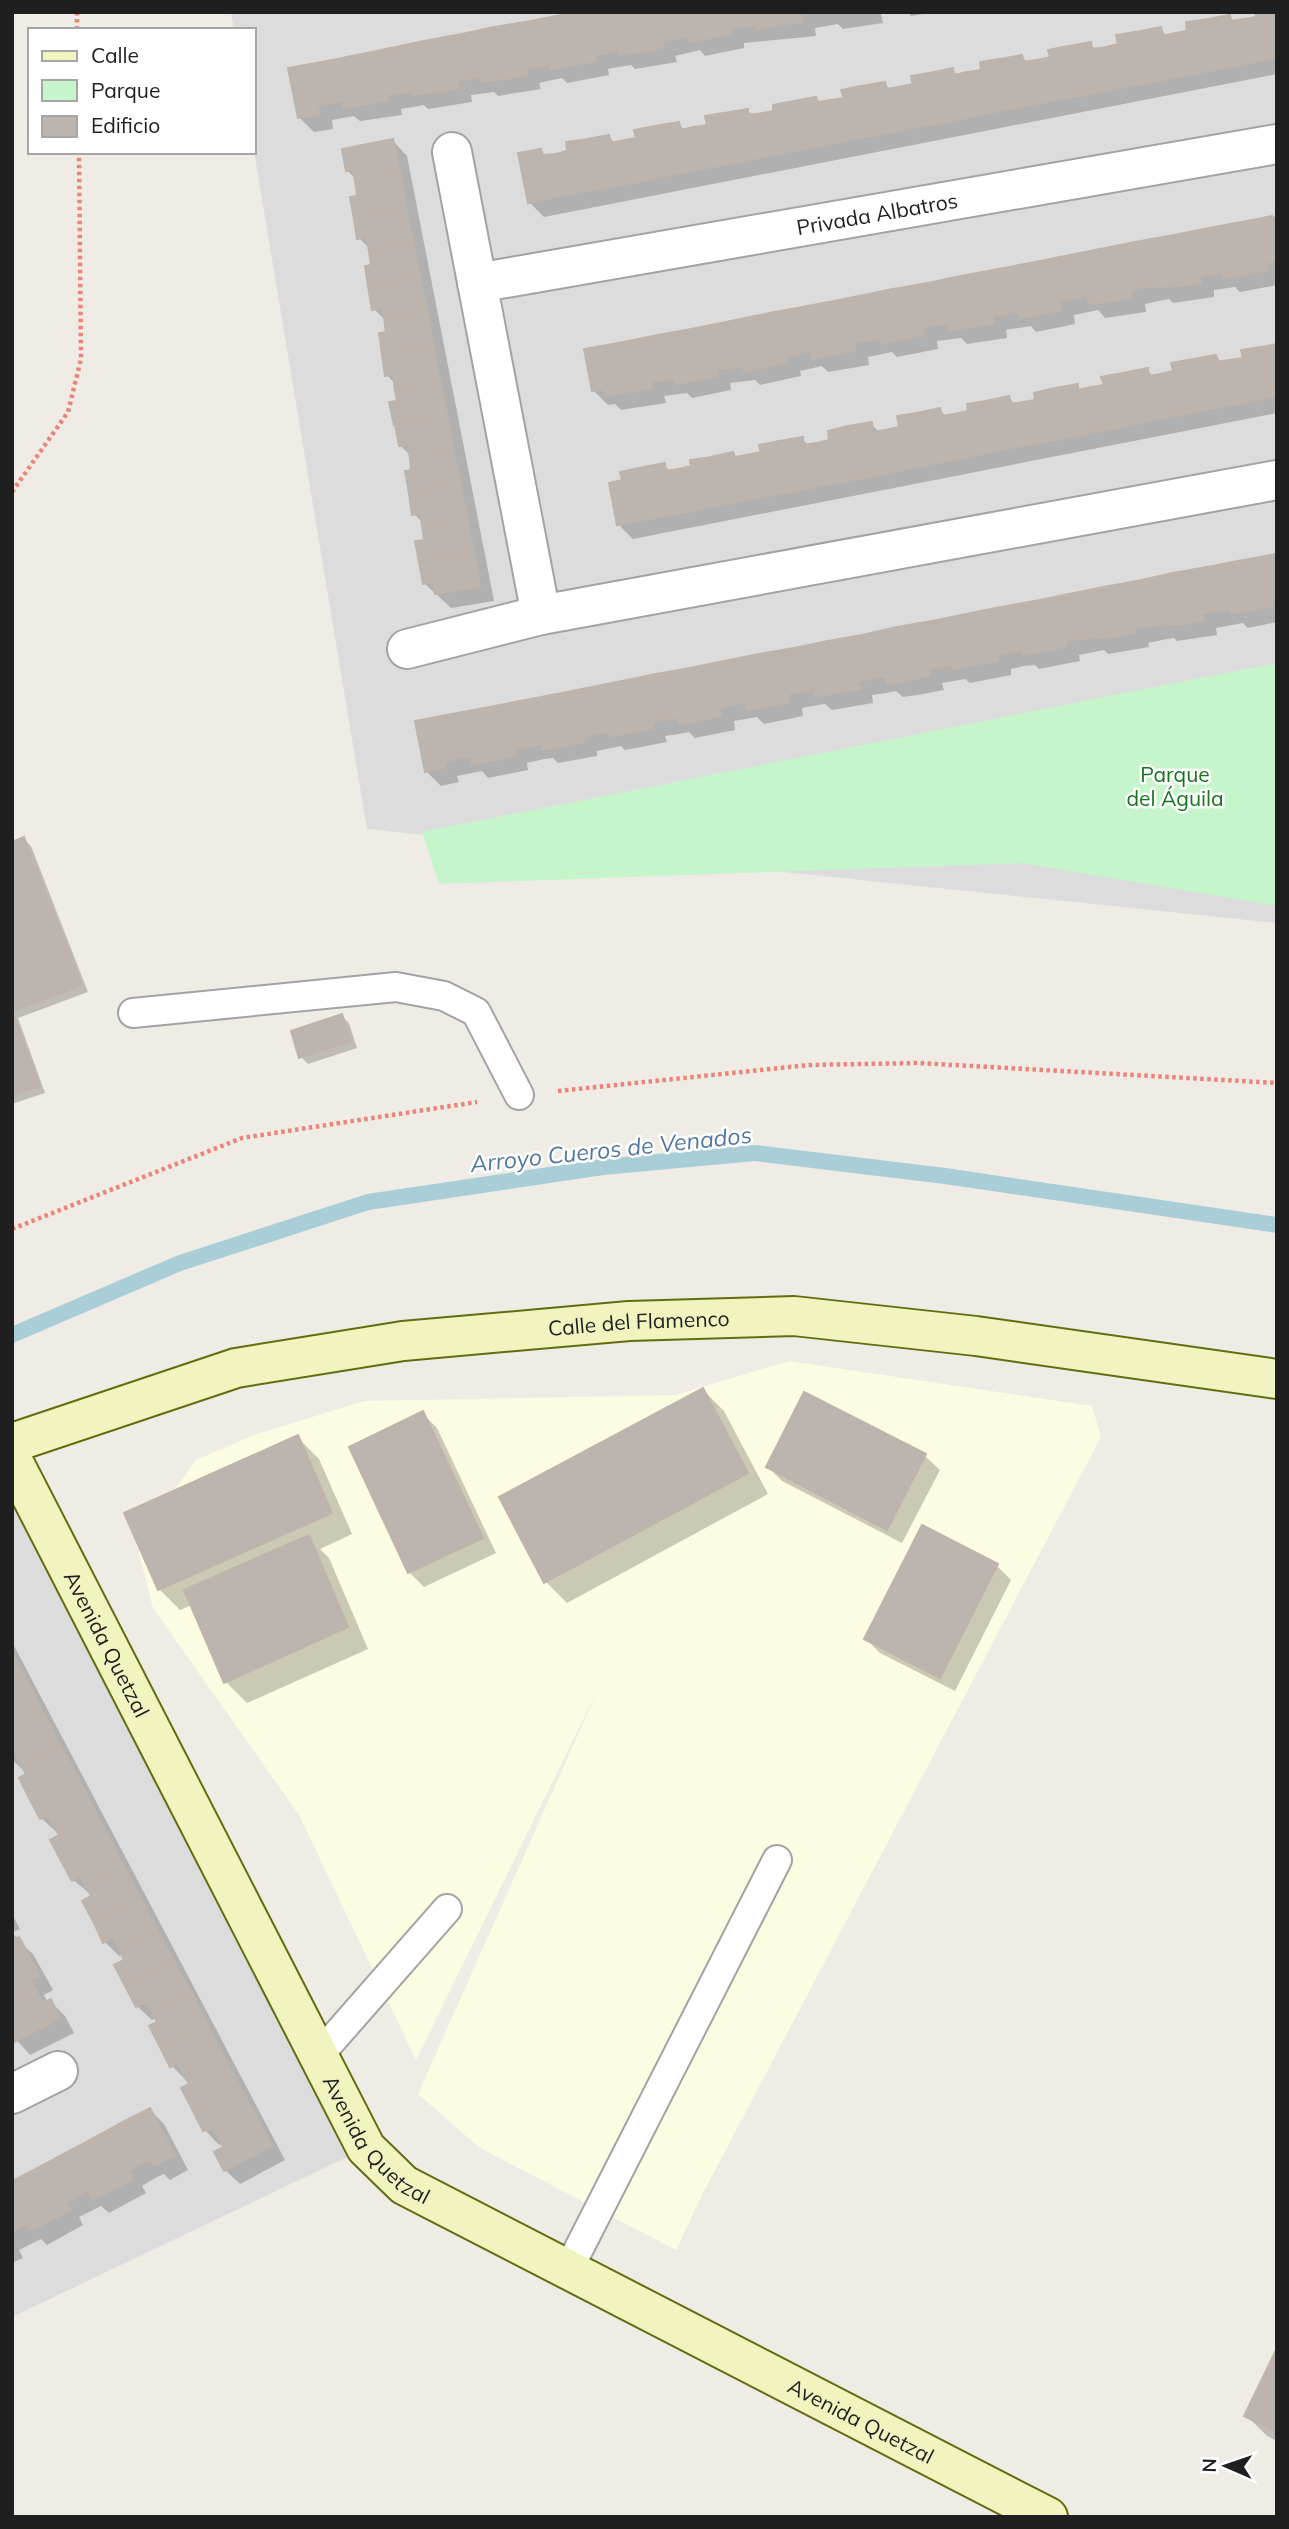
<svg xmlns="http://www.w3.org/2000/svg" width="1289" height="2529" font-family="Mulish,sans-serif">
	<rect width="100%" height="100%" fill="#efece6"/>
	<g fill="#dddcdc">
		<polygon points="231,12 1277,12 1277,923 367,829 254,151 254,30 234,30"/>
		<polygon points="12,1459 366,2148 12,2317"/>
	</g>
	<polygon fill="#fcfce2" points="789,1361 1092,1406 1101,1437 703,2193 676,2250 480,2148 418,2094 600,1685 416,2060 299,1815 153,1608 139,1553 160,1510 196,1460 254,1435 364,1401 676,1395"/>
	<polygon fill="#c7f5cb" points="1277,663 1277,906 1022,863 439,884 422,832"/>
	<g fill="#0003">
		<polygon points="581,12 891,12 881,14 883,23 843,29 838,24 815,28 816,36 744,43 744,48 705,56 700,50 675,56 677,62 635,69 631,65 608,69 609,75 567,83 562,78 539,83 541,89 498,96 494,92 471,95 472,102 428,109 424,105 401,109 402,115 360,121 354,116 332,120 333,129 314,132 299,117 290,69"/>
		<polygon points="908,12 936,12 911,16"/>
		<polygon points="1257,12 1277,12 1277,74 544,217 529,202 540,151 546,157 556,155 609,137 616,144 638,140 679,124 685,131 709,127 747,110 753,116 816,99 820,104 846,99 885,84 891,90 915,86 952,70 958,76 983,71 1022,57 1028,63 1052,58 1090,44 1096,50 1120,46 1160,29 1167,36 1229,16 1235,22 1258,18"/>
		<polygon points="393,141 407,156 494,601 451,608 424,583 426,541 423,523 414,514 411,456 401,446 396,385 387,375 386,321 374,309 371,250 359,238 356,179 347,170"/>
		<polygon points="1277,216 1277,285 1240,292 1235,287 1214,290 1214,297 1173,303 1169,299 1145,304 1146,312 1105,318 1098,310 1089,312 1074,315 1075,324 1036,332 1031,326 1006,330 1007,338 967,344 961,338 937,341 938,349 897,357 892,352 868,357 869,365 828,372 822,366 800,371 801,376 760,385 755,380 730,383 731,390 692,398 687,393 664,396 666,403 621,410 615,404 608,405 593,390 586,351"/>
		<polygon points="1277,346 1277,413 633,539 619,525 664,465 671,472 733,454 737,459 763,454 802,439 809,446 817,444 871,424 880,433 901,429 940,410 946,417 1009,398 1016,405 1037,401 1077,386 1082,391 1106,386 1147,370 1154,377 1175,373 1216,356 1222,363 1245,359"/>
		<polygon points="1277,555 1277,622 1248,628 1243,623 1216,628 1217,635 1177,641 1174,638 1162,640 1148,643 1149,647 1108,654 1104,650 1079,655 1080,661 1039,669 1035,665 1024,666 1011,669 1011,675 970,683 965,679 942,683 944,690 923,694 903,697 896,691 886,693 872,695 873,703 832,710 825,704 818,705 802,708 803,716 764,724 757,717 734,721 735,730 695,738 689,732 679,734 665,736 667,742 625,750 621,746 597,751 597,756 558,763 553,758 544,759 527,763 528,770 488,778 482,771 457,776 459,782 441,786 426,771 417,723"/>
		<polygon points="24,839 31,846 88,992 18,1018 45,1093 12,1104 12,844"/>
		<polygon points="342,1016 349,1023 357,1048 308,1064 301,1057"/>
		<polygon points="703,1390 724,1411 768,1494 567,1603 546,1582"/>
		<polygon points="422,1413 437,1428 496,1553 424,1587 409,1572"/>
		<polygon points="298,1438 319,1459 352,1534 320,1549 329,1558 368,1649 247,1703 226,1682 192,1605 180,1610 159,1589"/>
		<polygon points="925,1456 940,1470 902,1543 782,1481 768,1467"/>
		<polygon points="997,1566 1011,1580 955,1691 880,1653 866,1639"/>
		<polygon points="12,1642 285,2160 240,2184 225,2170 222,2143 219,2145 205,2130 183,2089 191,2085 172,2066 156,2018 152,2020 137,2006 127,1960 123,1954 119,1956 105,1942 94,1897 73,1880 61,1836 41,1818 28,1774 12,1760"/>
		<polygon points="12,1914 20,1929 13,1932 17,1940 33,1954 53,1990 44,1995 48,2003 50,2001 65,2016 74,2033 30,2055 12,2035"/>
		<polygon points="150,2110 164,2124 188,2170 170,2180 164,2174 155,2178 142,2186 146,2193 109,2213 101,2206 79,2217 83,2225 47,2245 41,2239 19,2250 23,2258 12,2263 12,2183"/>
		<polygon points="1277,2352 1277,2441 1267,2436 1246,2415"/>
	</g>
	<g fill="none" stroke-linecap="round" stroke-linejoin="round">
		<polyline stroke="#aaced8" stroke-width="16" points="12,1335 180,1263 368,1202 603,1167 755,1153 945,1176 1277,1225"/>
	</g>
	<g fill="#bcb5af" stroke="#bfb3aa" stroke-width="2">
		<polygon points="572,12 599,12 607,53 594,55 596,61 572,65 561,15"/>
		<polygon points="599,12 633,12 641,52 619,55 618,50 607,53"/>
		<polygon points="633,12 670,12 675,39 662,41 663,48 641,52"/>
		<polygon points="670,12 705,12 710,38 689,42 688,36 675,39"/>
		<polygon points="705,12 742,12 745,26 730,28 731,34 710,38"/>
		<polygon points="742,12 777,12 779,25 757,29 757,24 745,26"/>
		<polygon points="777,12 809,12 801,13 802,22 779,25"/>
		<polygon points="1255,12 1276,12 1277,58 1254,62 1244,19 1256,17"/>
		<polygon points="561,15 572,65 551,70 549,64 540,66 531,21"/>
		<polygon points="1230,15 1231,21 1244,19 1254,62 1219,69 1208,19"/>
		<polygon points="1208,19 1219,69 1183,76 1175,33 1187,31 1186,22"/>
		<polygon points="531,21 540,66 526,69 527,75 504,79 494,27"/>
		<polygon points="494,27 504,79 482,82 481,77 469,79 462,34"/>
		<polygon points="1161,27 1163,36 1175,33 1183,76 1147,83 1136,32"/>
		<polygon points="1136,32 1147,83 1115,89 1106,47 1118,44 1116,35"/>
		<polygon points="462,34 469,79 457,81 459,88 435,92 424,41"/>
		<polygon points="424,41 435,92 412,95 411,91 399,93 391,48"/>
		<polygon points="1091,42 1092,49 1106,47 1115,89 1078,96 1069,46"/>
		<polygon points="1069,46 1078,96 1045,102 1037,60 1050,57 1048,50"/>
		<polygon points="391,48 399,93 387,94 388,101 367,104 357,55"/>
		<polygon points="357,55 367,104 344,108 342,101 330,103 322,62"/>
		<polygon points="1022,55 1024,62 1037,60 1045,102 1010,109 1000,59"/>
		<polygon points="1000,59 1010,109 975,116 967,72 981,70 980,62"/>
		<polygon points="322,62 330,103 318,106 319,115 298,118 288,68"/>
		<polygon points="953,68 954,75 967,72 975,116 941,123 930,73"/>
		<polygon points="930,73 941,123 908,129 899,87 913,84 911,76"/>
		<polygon points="885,82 887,89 899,87 908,129 871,136 861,86"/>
		<polygon points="861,86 871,136 839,142 831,100 844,98 841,90"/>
		<polygon points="816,97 818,102 831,100 839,142 805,149 794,101"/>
		<polygon points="794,101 805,149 772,155 763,113 773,111 773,105"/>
		<polygon points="748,109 748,115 763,113 772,155 735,163 724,113"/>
		<polygon points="724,113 735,163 702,169 693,127 707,125 705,116"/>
		<polygon points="679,122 681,130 693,127 702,169 665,176 655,126"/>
		<polygon points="655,126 665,176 633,183 625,140 636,138 634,130"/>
		<polygon points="609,135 611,143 625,140 633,183 597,189 587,139"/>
		<polygon points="393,139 400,172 355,181 353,170 346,171 342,149"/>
		<polygon points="587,139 597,189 564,195 556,154 567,151 566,142"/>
		<polygon points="541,149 543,155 556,154 564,195 528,203 518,153"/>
		<polygon points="400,172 406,207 354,219 350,197 357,196 355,181"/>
		<polygon points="406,207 413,241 369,251 366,237 357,239 354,219"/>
		<polygon points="1272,216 1277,261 1266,262 1267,270 1247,274 1236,223"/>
		<polygon points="1236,223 1247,274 1224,278 1223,272 1212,274 1204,229"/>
		<polygon points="1204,229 1212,274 1200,276 1201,283 1179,286 1169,236"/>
		<polygon points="1169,236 1179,286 1144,287 1135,242"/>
		<polygon points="413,241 420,276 368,286 365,266 371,265 369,251"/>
		<polygon points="1135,242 1144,287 1131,290 1132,298 1109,301 1100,249"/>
		<polygon points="1100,249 1109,301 1089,304 1087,295 1074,298 1065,256"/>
		<polygon points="1065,256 1074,298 1060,301 1061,310 1041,314 1030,263"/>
		<polygon points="1030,263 1041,314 1020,318 1018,312 1005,314 998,269"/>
		<polygon points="998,269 1005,314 992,315 994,324 971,327 961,276"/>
		<polygon points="420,276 427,310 384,318 381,308 372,310 368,286"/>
		<polygon points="961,276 971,327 951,330 949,323 936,325 928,283"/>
		<polygon points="928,283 936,325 923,327 924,335 902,339 893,289"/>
		<polygon points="893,289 902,339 881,344 880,338 868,340 859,296"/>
		<polygon points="859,296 868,340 854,343 855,351 835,354 824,303"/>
		<polygon points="824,303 835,354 812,359 811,351 799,354 791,309"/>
		<polygon points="791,309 799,354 786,356 788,362 765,367 755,316"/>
		<polygon points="427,310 433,345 382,355 379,333 386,332 384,318"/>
		<polygon points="755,316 765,367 744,371 743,366 729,368 721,323"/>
		<polygon points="721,323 729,368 716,369 718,376 696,380 686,330"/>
		<polygon points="686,330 696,380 675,384 674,379 662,380 653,336"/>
		<polygon points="653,336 662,380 651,382 652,389 629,392 619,343"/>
		<polygon points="619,343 629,392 604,396 604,389 592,391 584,349"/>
		<polygon points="1277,344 1277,397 1272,397 1261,347"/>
		<polygon points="433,345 440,381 395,390 393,375 385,376 382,355"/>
		<polygon points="1261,347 1272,397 1238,404 1229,360 1243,358 1241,350"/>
		<polygon points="1216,355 1218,362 1229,360 1238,404 1203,410 1193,359"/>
		<polygon points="1193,359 1203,410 1169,417 1161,374 1173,371 1171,363"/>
		<polygon points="1148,368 1149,376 1161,374 1169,417 1132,425 1123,373"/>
		<polygon points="1123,373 1132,425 1100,431 1091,387 1104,385 1101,377"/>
		<polygon points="440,381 447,415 394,425 389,402 397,401 395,390"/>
		<polygon points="1078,384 1078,390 1091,387 1100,431 1066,438 1055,388"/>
		<polygon points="1055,388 1066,438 1031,444 1023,402 1035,400 1034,393"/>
		<polygon points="1009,396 1011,404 1023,402 1031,444 996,451 986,401"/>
		<polygon points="986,401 996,451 963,458 954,414 968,411 967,404"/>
		<polygon points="940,408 942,416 954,414 963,458 927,465 917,413"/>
		<polygon points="917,413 927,465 893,472 885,430 899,427 897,416"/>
		<polygon points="447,415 453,448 410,458 408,445 399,446 395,424"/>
		<polygon points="872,422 873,432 885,430 893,472 859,479 848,426"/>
		<polygon points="848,426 859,479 826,485 817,443 829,440 828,431"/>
		<polygon points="803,437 804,445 817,443 826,485 789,492 779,441"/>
		<polygon points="779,441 789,492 756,498 747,455 761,452 759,445"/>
		<polygon points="453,448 460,482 409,493 405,471 411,470 410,458"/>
		<polygon points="733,452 735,457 747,455 756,498 721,505 711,457"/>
		<polygon points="711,457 721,505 687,512 679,469 691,466 690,460"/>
		<polygon points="665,463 666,471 679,469 687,512 654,518 644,467"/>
		<polygon points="644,467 654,518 617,525 609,483 622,480 620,472"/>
		<polygon points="460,482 467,517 422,525 420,513 412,515 409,493"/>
		<polygon points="467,517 474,552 419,562 415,541 424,540 422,525"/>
		<polygon points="474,552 480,587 435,594 433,583 423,584 419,562"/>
		<polygon points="1276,554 1277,600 1272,601 1273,606 1252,610 1243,560"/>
		<polygon points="1243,560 1252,610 1231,614 1231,609 1215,611 1207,567"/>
		<polygon points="1207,567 1215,611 1202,614 1204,620 1183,624 1173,573"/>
		<polygon points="1173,573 1183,624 1147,626 1137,581"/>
		<polygon points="1137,581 1147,626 1135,629 1135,633 1113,637 1104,587"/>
		<polygon points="1104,587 1113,637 1077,639 1069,594"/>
		<polygon points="1069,594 1077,639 1065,641 1066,647 1044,651 1035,601"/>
		<polygon points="1035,601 1044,651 1023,655 1022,650 1009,652 1001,607"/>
		<polygon points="1001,607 1009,652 997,655 998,661 975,665 966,614"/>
		<polygon points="966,614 975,665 953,669 953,664 941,667 932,621"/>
		<polygon points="932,621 941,667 929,668 930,676 908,680 897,627"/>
		<polygon points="897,627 908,680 887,684 885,676 871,679 862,635"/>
		<polygon points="862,635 871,679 858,681 860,689 837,692 828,641"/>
		<polygon points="828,641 837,692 816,697 814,689 802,691 794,648"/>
		<polygon points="794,648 802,691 788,694 790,702 769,706 759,654"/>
		<polygon points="759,654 769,706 747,710 746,702 733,705 724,661"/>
		<polygon points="724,661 733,705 720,707 721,716 701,720 690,668"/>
		<polygon points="690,668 701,720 679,724 678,717 664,720 656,674"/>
		<polygon points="656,674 664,720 652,722 653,728 631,732 622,681"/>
		<polygon points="622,681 631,732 609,737 608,732 596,734 587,688"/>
		<polygon points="587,688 596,734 583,737 584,742 562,746 552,695"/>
		<polygon points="552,695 562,746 542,750 542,744 529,746 520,701"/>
		<polygon points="520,701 529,746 513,749 515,756 493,760 484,708"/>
		<polygon points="484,708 493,760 472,764 471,757 460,758 452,714"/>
		<polygon points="452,714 460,758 444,762 445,767 425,772 415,721"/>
		<polygon points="24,837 82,985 12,1011 12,842"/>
		<polygon points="12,1011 40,1086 12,1095"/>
		<polygon points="342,1014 351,1041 299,1058 291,1031"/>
		<polygon points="703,1388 748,1473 544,1583 499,1497"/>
		<polygon points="804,1392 926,1454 887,1530 766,1467"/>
		<polygon points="423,1411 483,1538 408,1573 349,1447"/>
		<polygon points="298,1435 332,1513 158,1590 124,1513"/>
		<polygon points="922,1525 998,1564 940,1678 864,1639"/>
		<polygon points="309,1535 348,1627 224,1683 184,1590"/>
		<polygon points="12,1653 27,1680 12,1687"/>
		<polygon points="27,1680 43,1712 12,1727 12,1687"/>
		<polygon points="43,1712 60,1745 21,1765 15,1752 12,1753 12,1727"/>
		<polygon points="60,1745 76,1773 29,1798 19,1778 26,1774 21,1765"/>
		<polygon points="76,1773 92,1805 53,1825 48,1815 40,1819 29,1798"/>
		<polygon points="92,1805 108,1836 61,1861 50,1840 59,1835 53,1825"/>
		<polygon points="108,1836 124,1866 86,1887 81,1876 72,1881 61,1861"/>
		<polygon points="124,1866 141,1899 94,1923 82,1901 91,1896 86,1887"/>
		<polygon points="141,1899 157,1929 119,1949 112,1937 103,1943 94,1923"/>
		<polygon points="157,1929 173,1960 125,1986 114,1965 124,1960 119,1949"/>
		<polygon points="19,1937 30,1957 12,1966 12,1940"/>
		<polygon points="30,1957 40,1976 31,1980 36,1991 12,2004 12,1966"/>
		<polygon points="173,1960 191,1992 152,2012 146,2001 136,2007 125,1986"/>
		<polygon points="36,1991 43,2003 51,1999 60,2018 14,2042 12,2004"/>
		<polygon points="191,1992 206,2022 160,2047 149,2026 157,2022 152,2012"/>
		<polygon points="206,2022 222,2053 183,2074 177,2063 170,2067 160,2047"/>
		<polygon points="222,2053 239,2085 192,2109 181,2088 189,2084 183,2074"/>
		<polygon points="239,2085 255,2114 217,2136 212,2127 203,2131 192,2109"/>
		<polygon points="150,2108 175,2155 154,2166 151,2160 140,2164 119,2124"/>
		<polygon points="255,2114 272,2146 224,2171 214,2152 223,2147 217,2136"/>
		<polygon points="119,2124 140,2164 129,2171 133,2179 112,2190 88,2141"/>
		<polygon points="88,2141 112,2190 93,2200 88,2191 76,2198 56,2158"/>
		<polygon points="56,2158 76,2198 66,2203 70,2210 50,2221 26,2174"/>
		<polygon points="26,2174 50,2221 31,2231 27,2224 15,2230 12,2224 12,2181"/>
		<polygon points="1277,2348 1277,2432 1244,2416"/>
	</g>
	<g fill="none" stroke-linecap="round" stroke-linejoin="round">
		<defs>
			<g id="lane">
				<polyline points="133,1013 396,987 444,996 476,1012 519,1095"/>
				<polyline points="319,2055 447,1909"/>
				<polyline points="568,2270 777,1860"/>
			</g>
			<g id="street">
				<polyline points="452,152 541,615"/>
				<path id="s1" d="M477,283L1277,144"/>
				<polyline points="407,649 541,615 1277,480"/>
				<polyline points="12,2094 58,2071"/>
			</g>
			<g id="secondary">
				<path id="s2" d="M12,1443L236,1368L403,1341L629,1321L794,1316L976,1336L1277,1379"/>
				<path id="s3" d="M12,1459L366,2148L404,2185L1048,2517"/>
			</g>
		</defs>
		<use href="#lane" stroke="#a3a3a3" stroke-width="32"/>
		<use href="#street" stroke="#a3a3a3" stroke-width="42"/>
		<use href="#secondary" stroke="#636d0f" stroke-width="42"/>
		<g stroke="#ed8478" stroke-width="4.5" stroke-dasharray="3.5 3.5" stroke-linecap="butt">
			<polyline points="77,12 77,30"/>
			<polyline points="12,492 68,412 81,359 79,152"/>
			<polyline points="558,1091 809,1065 918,1063 1277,1083"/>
			<polyline points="12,1229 242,1138 477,1102"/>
		</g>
		<use href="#lane" stroke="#fff" stroke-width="28"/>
		<use href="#street" stroke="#fff" stroke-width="38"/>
		<use href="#secondary" stroke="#f1f4bf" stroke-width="38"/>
	</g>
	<g text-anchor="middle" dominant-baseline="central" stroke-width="5" stroke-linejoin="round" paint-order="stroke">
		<g font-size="21" fill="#1f1f1f" stroke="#fff">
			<text stroke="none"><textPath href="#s1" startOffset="406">Privada Albatros</textPath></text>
			<text stroke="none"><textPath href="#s2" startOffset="642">Calle del Flamenco</textPath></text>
			<text stroke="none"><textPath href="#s3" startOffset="208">Avenida Quetzal</textPath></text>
			<text stroke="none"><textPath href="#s3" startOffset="775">Avenida Quetzal</textPath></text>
			<text stroke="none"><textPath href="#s3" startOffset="1342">Avenida Quetzal</textPath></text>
		</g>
		<g font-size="21" fill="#16741d" stroke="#fff">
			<text x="1175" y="774">Parque<tspan x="1175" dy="24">del Águila</tspan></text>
		</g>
		<g font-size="23" font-style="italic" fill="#51789f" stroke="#fff">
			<text transform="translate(611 1149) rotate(-6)">Arroyo Cueros de Venados</text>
		</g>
	</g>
	<rect width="1289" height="2529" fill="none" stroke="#1f1f1f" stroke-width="28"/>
	<rect x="28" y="28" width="228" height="126" fill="#ffffff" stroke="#a5a5a5" stroke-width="2"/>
	<rect x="42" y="51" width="35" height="10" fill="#f1f4bf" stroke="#a5a5a5" stroke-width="2"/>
	<text x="91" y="63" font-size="21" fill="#1f1f1f">Calle</text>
	<rect x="42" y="80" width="35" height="21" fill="#c7f5cb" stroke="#a5a5a5" stroke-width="2"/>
	<text x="91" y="98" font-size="21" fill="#1f1f1f">Parque</text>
	<rect x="42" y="116" width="35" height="21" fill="#bcb5af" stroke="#a5a5a5" stroke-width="2"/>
	<text x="91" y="133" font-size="21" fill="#1f1f1f">Edificio</text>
	<g transform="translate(1226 2466) rotate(272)" stroke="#ffffff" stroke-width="5" paint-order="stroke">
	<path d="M0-5L12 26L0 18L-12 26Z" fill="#1f1f1f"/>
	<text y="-10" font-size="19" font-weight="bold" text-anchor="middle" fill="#1f1f1f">N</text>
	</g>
</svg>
